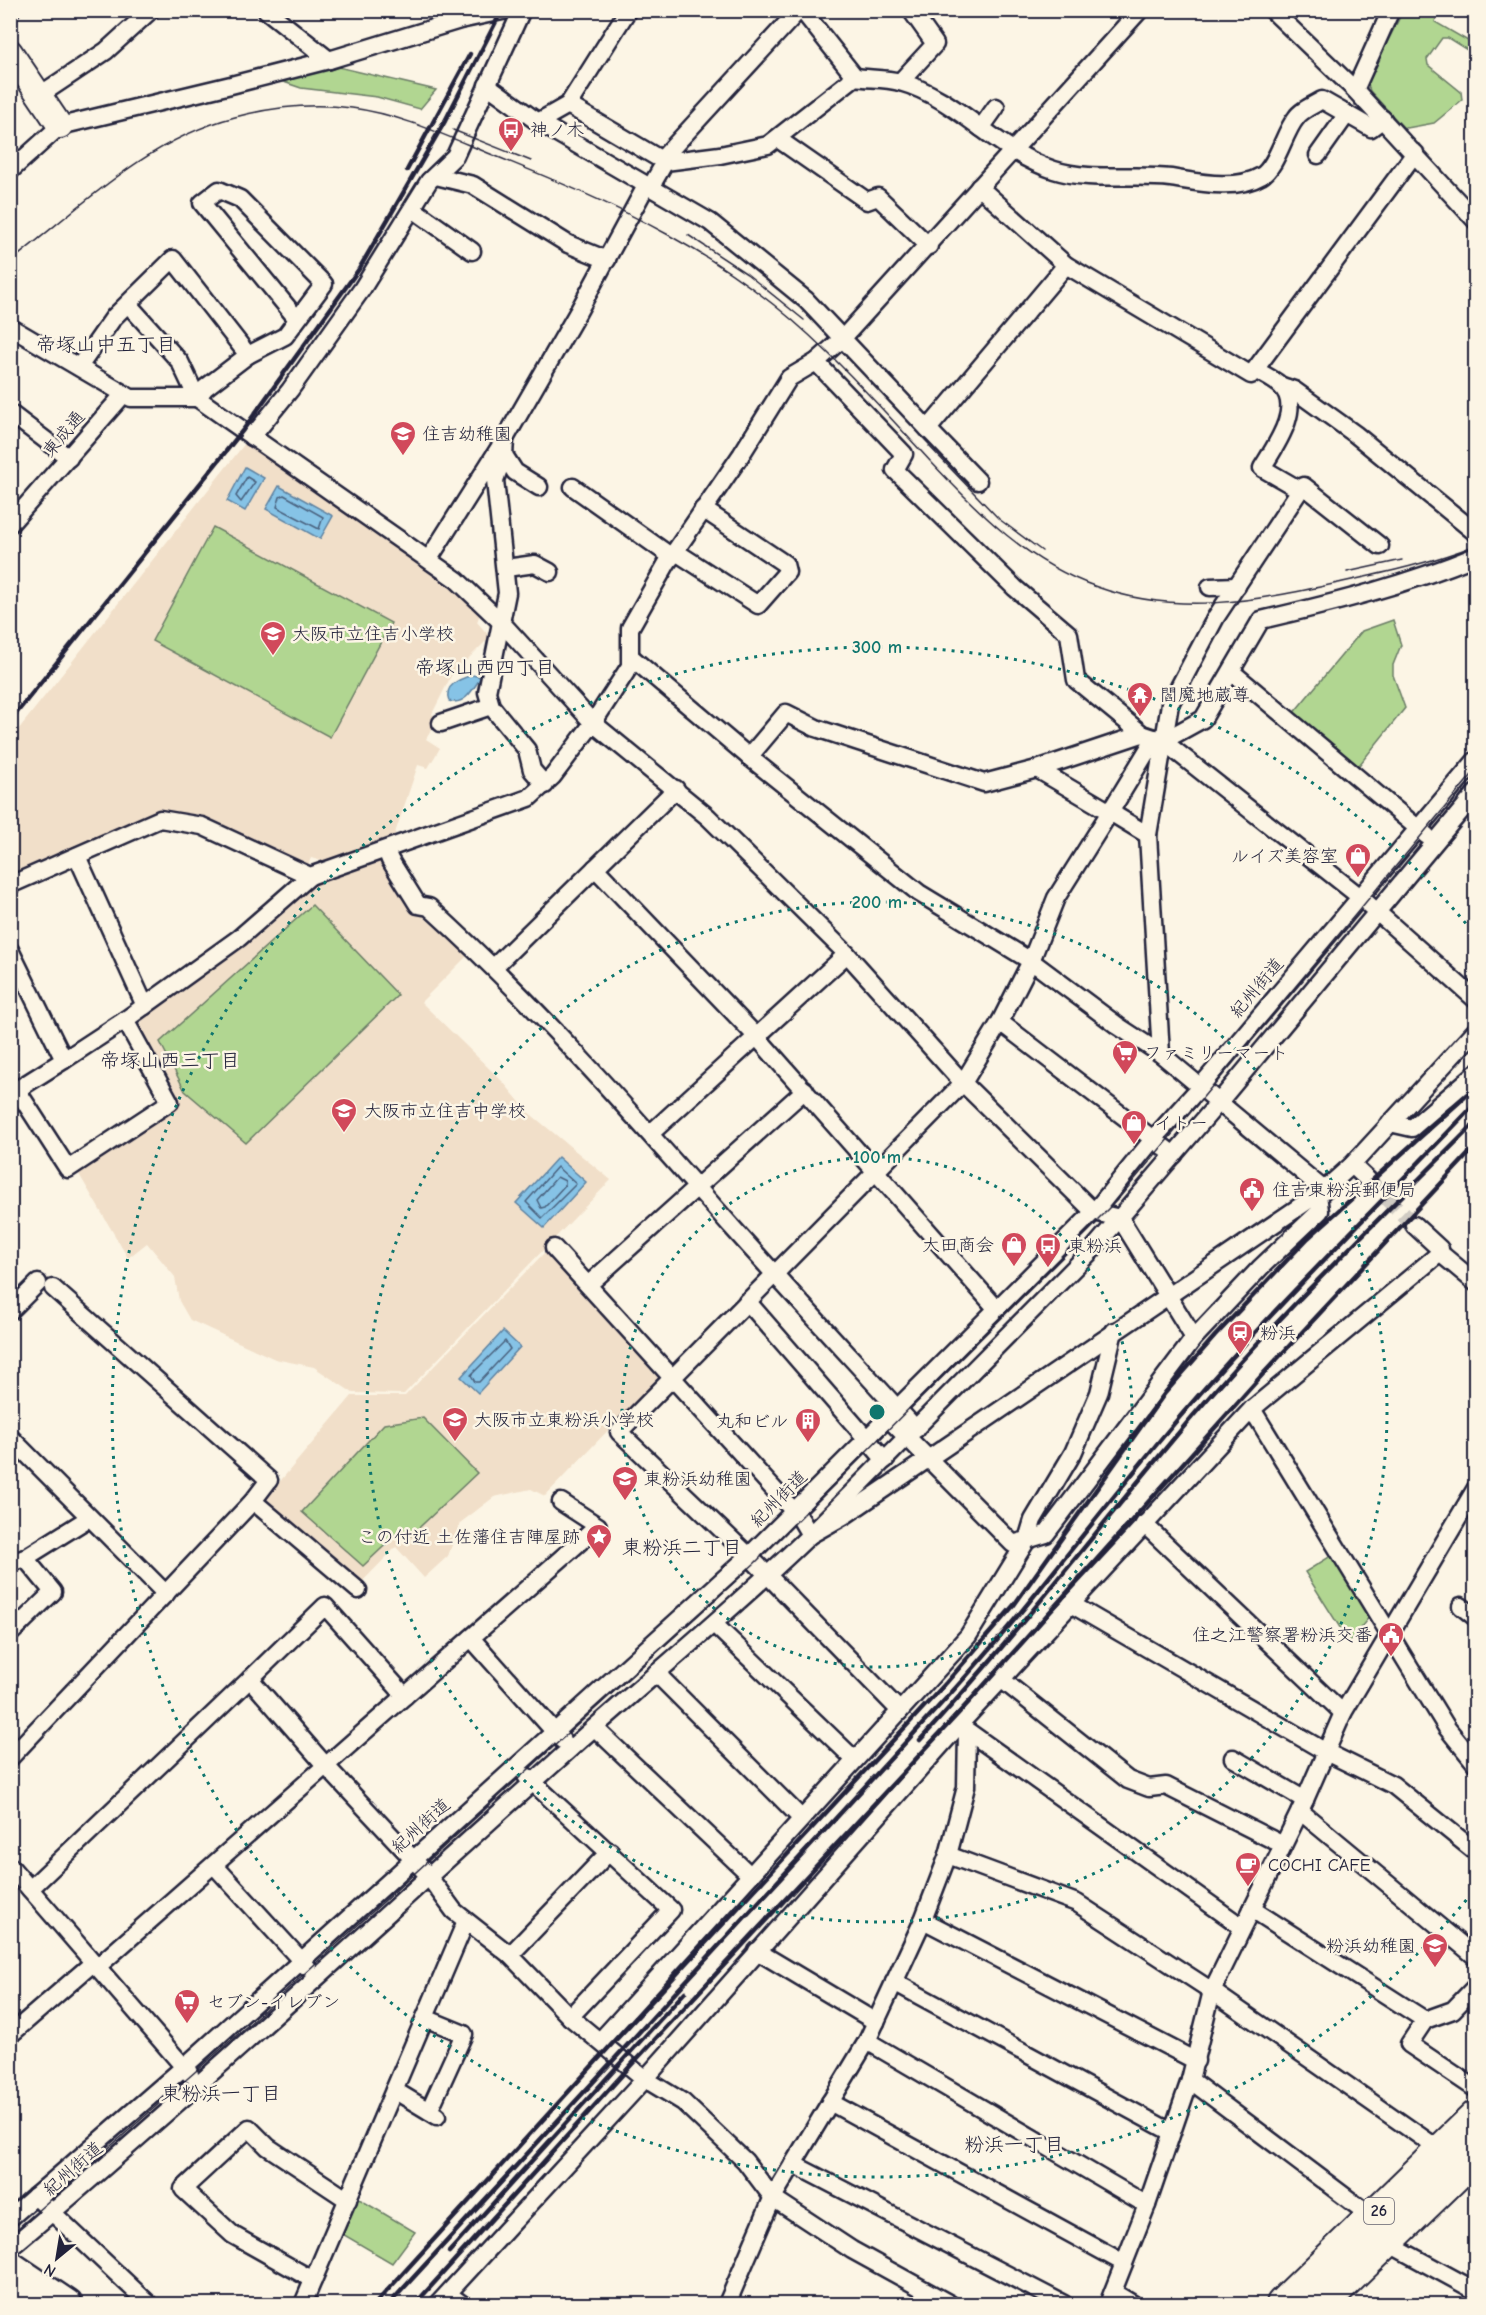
<svg xmlns="http://www.w3.org/2000/svg" width="1486" height="2315" font-family="'Comic Neue','Klee One',sans-serif">
	<rect width="100%" height="100%" fill="#fcf5e5"/>
	<filter id="ink" filterUnits="userSpaceOnUse"><feTurbulence type="fractalNoise" baseFrequency=".0167" numOctaves="2"/><feDisplacementMap in="SourceGraphic" scale="12" xChannelSelector="R" yChannelSelector="G"/><feConvolveMatrix kernelMatrix="1 2 1 2 8 2 1 2 1" color-interpolation-filters="sRGB"/></filter>
	<g filter="url(#ink)">
		<g fill="#f1dfc9">
			<polygon points="246,442 451,586 480,614 477,622 490,637 451,676 432,714 438,719 426,739 440,748 428,768 418,765 392,842 329,863 311,858 307,867 160,815 11,878 10,740"/>
			<polygon points="383,856 410,905 468,955 421,1002 504,1083 528,1112 611,1180 404,1394 353,1393 314,1367 275,1359 190,1320 179,1301 175,1277 147,1243 128,1258 76,1169 180,1104 138,1035 143,1017 310,885"/>
			<polygon points="547,1250 661,1375 545,1496 531,1489 494,1497 460,1523 448,1556 424,1578 396,1547 356,1588 260,1505 352,1396 405,1396"/>
		</g>
		<g fill="#b1d691" stroke="#6a7c66" stroke-width="1.5">
			<polygon points="1403,11 1438,11 1435,22 1475,45 1475,55 1448,38 1442,38 1427,59 1428,65 1461,92 1462,100 1434,123 1407,128 1403,127 1370,91 1367,82"/>
			<polygon points="334,66 436,90 420,109 377,97 301,88 278,80"/>
			<polygon points="213,527 391,623 330,737 152,641"/>
			<polygon points="1393,620 1401,645 1393,665 1393,675 1405,708 1356,769 1291,716 1362,631"/>
			<polygon points="312,905 398,995 246,1143 185,1091 160,1042"/>
			<polygon points="423,1418 477,1473 406,1540 398,1533 363,1566 302,1512 384,1424"/>
			<polygon points="1334,1554 1370,1616 1349,1642 1305,1572"/>
			<polygon points="354,2196 415,2232 392,2263 339,2232"/>
		</g>
		<g fill="#86c3e6" stroke="#5e83a2" stroke-width="1.5">
			<polygon points="245,467 264,478 245,511 227,501"/>
			<polygon points="279,486 333,516 320,539 266,509"/>
			<path d="M472,675L481,677C473,689 465,706 449,701C443,685 460,679 472,675Z"/>
			<polygon points="558,1157 586,1182 544,1228 516,1203"/>
			<polygon points="503,1331 520,1347 478,1393 461,1377"/>
		</g>
		<g fill="none" stroke-linecap="round" stroke-linejoin="round">
			<g stroke="#4a627f" stroke-width="1.5">
				<polygon points="247,477 255,482 241,502 236,496"/>
				<polygon points="284,495 323,517 319,529 277,507 280,497"/>
				<polygon points="557,1167 576,1184 542,1218 526,1202"/>
				<polygon points="557,1177 565,1181 565,1185 545,1207 541,1208 537,1200"/>
				<polygon points="505,1341 510,1349 479,1382 475,1382 471,1375"/>
			</g>
			<polyline stroke="#d0cbc3" stroke-width="16" stroke-dasharray="16 8" stroke-linecap="butt" points="1368,1180 1414,1225"/>
			<defs>
				<g id="street">
					<polyline points="266,10 329,60"/>
					<polyline points="802,10 855,77"/>
					<polyline points="1272,10 1355,90 1476,221"/>
					<polyline points="10,11 11,10"/>
					<polyline points="900,82 935,44 913,13 916,10"/>
					<polyline points="487,85 538,122 710,222 806,300 928,429"/>
					<polyline points="1355,90 1391,10"/>
					<polyline points="40,95 106,51 151,10"/>
					<polyline points="568,105 665,162"/>
					<polyline points="538,122 568,105 628,10"/>
					<polyline points="981,128 996,107"/>
					<polyline points="778,139 867,201 878,197 929,246"/>
					<polyline points="1318,155 1347,114"/>
					<polyline points="661,160 799,10"/>
					<polyline points="10,171 60,126 231,85 329,60 460,20 507,10"/>
					<polyline points="436,176 473,185 568,244 607,260"/>
					<polyline points="979,187 1066,265 1251,375 1415,153"/>
					<path d="M650,188L665,162L720,155L768,145L855,77C869,79 886,78 900,82C958,98 997,152 1054,170C1091,182 1133,173 1171,178C1197,182 1236,191 1261,176C1277,167 1284,132 1296,118C1301,110 1314,105 1322,100L1371,128L1383,119"/>
					<polyline points="413,209 472,251"/>
					<polyline points="128,304 180,362 197,398 457,580 501,622 593,723 708,817 847,954 963,1083 1094,1212 1120,1218 1194,1338"/>
					<polyline points="10,327 131,398 197,398 205,388 248,355 285,336 324,284 240,199 219,190 202,203 297,319"/>
					<path d="M816,362L904,454L895,470L1015,588L1069,634L1076,680L1142,734L1163,741L1203,719L1261,620C1334,603 1406,585 1476,556"/>
					<polyline points="79,367 114,317 173,259 248,355"/>
					<polyline points="1282,386 1294,390 1355,434 1476,533"/>
					<polyline points="10,413 69,458"/>
					<polyline points="252,437 290,390 362,289 429,181 455,156 522,10"/>
					<polyline points="505,440 504,455 495,480 507,593 487,692 491,706 527,750 532,770 545,785"/>
					<polyline points="504,455 515,472 539,487"/>
					<polyline points="978,481 928,429 1066,265"/>
					<polyline points="1304,486 1380,546"/>
					<polyline points="573,487 672,557"/>
					<polyline points="10,524 123,395"/>
					<polyline points="676,552 758,605 787,572 785,564 703,509"/>
					<polyline points="429,559 506,437 578,312 646,186"/>
					<polyline points="506,568 535,564 550,572"/>
					<polyline points="1210,587 1237,586"/>
					<polyline points="631,657 749,757 919,893 1031,961 1118,1026 1161,1054 1324,1190"/>
					<polyline points="1232,672 1427,836"/>
					<polyline points="441,723 491,706"/>
					<polyline points="1163,741 1359,896 1476,1000"/>
					<polyline points="749,757 786,713 816,728 984,783 1037,769 1142,734"/>
					<polyline points="1148,835 1110,812 1155,738"/>
					<path d="M386,850L390,860L418,905L429,907C538,1006 635,1117 732,1227C793,1295 855,1362 916,1429"/>
					<polyline points="77,856 145,1006"/>
					<polyline points="595,868 756,1036 996,1308"/>
					<polyline points="10,885 160,819 202,826 310,876 529,798 553,776 593,723 630,666 630,628 667,563 741,455 789,378 816,362 842,339 1140,10"/>
					<polyline points="10,950 64,1060 10,1094"/>
					<polyline points="494,967 676,789"/>
					<polyline points="1000,1022 1174,1155"/>
					<path d="M1161,1054L1148,835L1170,704L1216,617L1300,490L1262,468C1274,448 1305,406 1280,385C1273,379 1263,374 1255,370"/>
					<polyline points="64,1060 125,1020 239,938 310,876"/>
					<polyline points="17,1090 68,1169 170,1102 125,1020"/>
					<polyline points="1390,1123 1412,1128 1476,1073"/>
					<polyline points="651,1133 847,954"/>
					<polyline points="1352,1165 1368,1180"/>
					<polyline points="1414,1225 1440,1249"/>
					<polyline points="554,1248 800,1518 810,1535 847,1514 1324,1190 1352,1165 1476,1030"/>
					<polyline points="588,1285 805,1090"/>
					<polyline points="747,1301 885,1460"/>
					<polyline points="10,1311 38,1283"/>
					<polyline points="1252,1409 1447,1728 1476,1764"/>
					<polyline points="888,1418 1013,1544 1046,1534 1194,1338 1261,1267 1320,1211 1318,1194"/>
					<polyline points="10,1437 166,1594"/>
					<polyline points="253,1501 358,1590"/>
					<polyline points="1144,1524 1343,1713"/>
					<polyline points="10,1563 25,1558 89,1518"/>
					<polyline points="1071,1604 1326,1752 1393,1785 1476,1852"/>
					<polyline points="1461,1606 1476,1618"/>
					<polyline points="714,1624 855,1760"/>
					<polyline points="10,1634 53,1592 25,1558"/>
					<polyline points="471,1638 562,1740"/>
					<polyline points="656,1673 801,1818"/>
					<polyline points="1001,1679 1128,1780 1149,1788 1166,1786 1283,1845"/>
					<polyline points="405,1696 325,1606 250,1679 325,1765 426,1873 454,1911 510,1955 570,2017 645,2079 683,2102 745,2161 773,2198 852,2250 950,2304"/>
					<polyline points="900,1711 749,1556 619,1432 963,1083 1000,1022 1031,961 1056,898 1110,812 1037,769"/>
					<polyline points="962,1727 1242,1927"/>
					<polyline points="595,1728 750,1875"/>
					<polyline points="10,1758 253,1501 269,1480 53,1288"/>
					<polyline points="1233,1758 1305,1800"/>
					<polyline points="526,1776 671,1910 570,2017"/>
					<polyline points="1300,1811 1476,1957"/>
					<polyline points="948,1855 1077,1903 1212,1991 1440,2150"/>
					<polyline points="214,1865 308,1968"/>
					<polyline points="10,1866 190,2074"/>
					<polyline points="30,1889 250,1679"/>
					<polyline points="1252,1909 1425,2020 1453,2010 1476,1986"/>
					<polyline points="923,1920 1196,2061"/>
					<polyline points="757,1951 876,2022"/>
					<polyline points="510,1955 610,1851"/>
					<polyline points="97,1967 598,1526 561,1502"/>
					<polyline points="894,1982 1171,2132"/>
					<polyline points="425,2018 464,2034 429,2111"/>
					<polyline points="1425,2020 1409,2044 1476,2089"/>
					<polyline points="10,2035 93,1963"/>
					<polyline points="600,2041 968,1636 1027,1540 1033,1520 1073,1453 1099,1393 1114,1331"/>
					<polyline points="867,2041 1147,2205"/>
					<polyline points="1190,2080 1372,2217"/>
					<polyline points="394,2090 437,2116"/>
					<polyline points="830,2102 1124,2263"/>
					<polyline points="793,2164 1064,2304"/>
					<polyline points="35,2196 149,2304"/>
					<polyline points="10,2218 184,2067 749,1556 1094,1212 1154,1138 1201,1086 1476,760"/>
					<polyline points="1386,2242 1476,2291"/>
					<path d="M10,2248C201,2087 383,1916 569,1750C649,1678 733,1610 810,1535L1093,1249L1219,1102L1476,793"/>
					<polyline points="313,2280 233,2235 183,2189 249,2128 268,2147 348,2200"/>
					<polyline points="1113,2292 1133,2304"/>
					<polyline points="448,2294 462,2304"/>
					<polyline points="303,2304 466,1921"/>
					<polyline points="438,2304 645,2079 959,1725 1252,1409 1440,1253 1476,1283"/>
					<polyline points="727,2304 772,2199 867,2041 923,1920 948,1855 966,1787 967,1732"/>
					<polyline points="1108,2304 1147,2205 1190,2080 1212,1991 1300,1811 1343,1713 1476,1488"/>
				</g>
				<polyline id="secondary" points="10,52 60,126"/>
				<g id="primary">
					<polyline points="10,2265 68,2304"/>
					<polyline points="10,2287 35,2304"/>
				</g>
				<g id="highway">
					<polyline points="1283,2304 1476,2117"/>
					<polyline points="1322,2304 1476,2155"/>
				</g>
			</defs>
			<use href="#street" stroke="#22223b" stroke-width="21"/>
			<use href="#secondary" stroke="#22223b" stroke-width="28"/>
			<use href="#primary" stroke="#22223b" stroke-width="32"/>
			<use href="#highway" stroke="#22223b" stroke-width="36"/>
			<use href="#street" stroke="#fcf5e5" stroke-width="16"/>
			<use href="#secondary" stroke="#fcf5e5" stroke-width="24"/>
			<use href="#primary" stroke="#fcf5e5" stroke-width="27"/>
			<use href="#highway" stroke="#fcf5e5" stroke-width="32"/>
			<g stroke="#22223b" stroke-width="1.5">
				<polyline points="453,130 531,161"/>
				<polyline points="688,235 747,274 804,320"/>
				<path d="M10,262C79,208 148,139 235,117C273,107 313,103 352,108C399,114 444,135 488,153C615,204 727,253 827,352C863,387 897,425 931,462C980,514 1028,563 1097,587C1178,616 1256,601 1338,583C1384,573 1431,563 1476,545"/>
				<polyline points="929,446 999,519 1042,551"/>
				<polyline points="1347,572 1402,560"/>
				<polyline points="10,2235 247,2026 755,1563 1119,1198 1476,770"/>
			</g>
			<g stroke="#22223b" stroke-width="4.5">
				<polyline points="407,170 470,54"/>
				<polyline points="10,721 243,430 359,269 445,121 502,10"/>
				<path d="M920,1740C1016,1636 1101,1524 1192,1417C1280,1313 1380,1219 1476,1122"/>
				<polyline points="449,2252 685,1992"/>
				<polyline points="375,2304 612,2044 946,1683 1014,1605 1165,1393 1215,1336 1308,1238 1476,1087"/>
				<path d="M389,2304C575,2099 765,1898 951,1693C1035,1601 1108,1499 1190,1405C1281,1300 1380,1204 1476,1103"/>
				<polyline points="415,2304 633,2063 968,1703 1263,1374 1476,1146"/>
			</g>
		</g>
	</g>
	<g fill="none" stroke="#0f766e" stroke-width="3" stroke-dasharray="3 6">
		<circle cx="877" cy="1412" r="255"/>
		<circle cx="877" cy="1412" r="510"/>
		<path d="M1472 1893A765 765 0 1 1 1472 931"/>
	</g>
	<defs>
		<symbol id="bus-pin" viewBox="-11 -11 22 30"><path d="M0 17L-7.5 6A9.5 9.5 0 1 1 7.5 6Z" fill="#d1495b" stroke="#fcf5e5"/><path d="M-5-6H5V4H4V6H2V4H-2V6H-4V4H-5ZM-3.5-4V0h7V-4ZM-3.5 1.2v1.5H-2V1.2ZM2 1.2v1.5H3.5V1.2Z" fill="#fff"/></symbol>
		<symbol id="school-pin" viewBox="-11 -11 22 30"><path d="M0 17L-7.5 6A9.5 9.5 0 1 1 7.5 6Z" fill="#d1495b" stroke="#fcf5e5"/><path d="M0-5L7-2L0 1L-7-2ZM-4 1L0 2.5L4 1V4Q0 6-4 4Z" fill="#fff"/></symbol>
		<symbol id="temple-pin" viewBox="-11 -11 22 30"><path d="M0 17L-7.5 6A9.5 9.5 0 1 1 7.5 6Z" fill="#d1495b" stroke="#fcf5e5"/><path d="M0-6L5-2H3V0L6.5 2.5H4V6H1.5V3h-3V6H-4V2.5H-6.5L-3 0V-2H-5Z" fill="#fff"/></symbol>
		<symbol id="shop-pin" viewBox="-11 -11 22 30"><path d="M0 17L-7.5 6A9.5 9.5 0 1 1 7.5 6Z" fill="#d1495b" stroke="#fcf5e5"/><path d="M-5-2.5h2.3a2.7 3.5 0 0 1 5.4 0H5L5.5 6h-11ZM-1.5-2.5h3a1.5 2.3 0 0 0-3 0Z" fill="#fff"/></symbol>
		<symbol id="supermarket-pin" viewBox="-11 -11 22 30"><path d="M0 17L-7.5 6A9.5 9.5 0 1 1 7.5 6Z" fill="#d1495b" stroke="#fcf5e5"/><path d="M-6-5.5h2.5l.6 2H6L4.5 2H-2.5L-4.4-4H-6ZM-1.5 3.2a1.3 1.3 0 1 0 .1 0ZM3 3.2a1.3 1.3 0 1 0 .1 0Z" fill="#fff"/></symbol>
		<symbol id="civic-pin" viewBox="-11 -11 22 30"><path d="M0 17L-7.5 6A9.5 9.5 0 1 1 7.5 6Z" fill="#d1495b" stroke="#fcf5e5"/><path d="M-.6-6.5H3V-4.5H.6V-3L4-1V1h2V6H-6V1h2V-1L-.6-3ZM-1.2 2.5V6h2.4V2.5Z" fill="#fff"/></symbol>
		<symbol id="station-pin" viewBox="-11 -11 22 30"><path d="M0 17L-7.5 6A9.5 9.5 0 1 1 7.5 6Z" fill="#d1495b" stroke="#fcf5e5"/><path d="M-3-6H3Q5-6 5-4V2Q5 4 3 4L4.5 6H3L1.5 4h-3L-3 6H-4.5L-3 4Q-5 4-5 2V-4Q-5-6-3-6ZM-3.5-4v3h7v-3ZM-3.5 1v1.5H-2V1ZM2 1v1.5H3.5V1Z" fill="#fff"/></symbol>
		<symbol id="building-pin" viewBox="-11 -11 22 30"><path d="M0 17L-7.5 6A9.5 9.5 0 1 1 7.5 6Z" fill="#d1495b" stroke="#fcf5e5"/><path d="M-4-6H4V6H1V3H-1V6H-4ZM-2.5-4.3h1.7v1.8h-1.7ZM.8-4.3h1.7v1.8H.8ZM-2.5-1h1.7V.8h-1.7ZM.8-1h1.7V.8H.8Z" fill="#fff"/></symbol>
		<symbol id="sight-pin" viewBox="-11 -11 22 30"><path d="M0 17L-7.5 6A9.5 9.5 0 1 1 7.5 6Z" fill="#d1495b" stroke="#fcf5e5"/><path d="M0-6L1.8-2.2L6-1.7L2.9 1.2L3.7 5.4L0 3.3L-3.7 5.4L-2.9 1.2L-6-1.7L-1.8-2.2Z" fill="#fff"/></symbol>
		<symbol id="cafe-pin" viewBox="-11 -11 22 30"><path d="M0 17L-7.5 6A9.5 9.5 0 1 1 7.5 6Z" fill="#d1495b" stroke="#fcf5e5"/><path d="M-5.5-4.5H6V0H3Q3 3.5 0 3.5H-2.5Q-5.5 3.5-5.5 0ZM3-3.2v2h1.7v-2ZM-6 4.5H4V6H-6Z" fill="#fff"/></symbol>
	</defs>
	<g fill-rule="evenodd">
		<use href="#bus-pin" x="496" y="115" width="30" height="40"/>
		<use href="#school-pin" x="388" y="419" width="30" height="40"/>
		<use href="#school-pin" x="258" y="619" width="30" height="40"/>
		<use href="#temple-pin" x="1125" y="680" width="30" height="40"/>
		<use href="#shop-pin" x="1343" y="841" width="30" height="40"/>
		<use href="#supermarket-pin" x="1110" y="1038" width="30" height="40"/>
		<use href="#school-pin" x="329" y="1096" width="30" height="40"/>
		<use href="#shop-pin" x="1119" y="1108" width="30" height="40"/>
		<use href="#civic-pin" x="1237" y="1175" width="30" height="40"/>
		<use href="#shop-pin" x="999" y="1230" width="30" height="40"/>
		<use href="#bus-pin" x="1033" y="1231" width="30" height="40"/>
		<use href="#station-pin" x="1225" y="1318" width="30" height="40"/>
		<use href="#school-pin" x="440" y="1405" width="30" height="40"/>
		<use href="#building-pin" x="793" y="1406" width="30" height="40"/>
		<use href="#school-pin" x="610" y="1464" width="30" height="40"/>
		<use href="#sight-pin" x="584" y="1522" width="30" height="40"/>
		<use href="#civic-pin" x="1376" y="1620" width="30" height="40"/>
		<use href="#cafe-pin" x="1233" y="1850" width="30" height="40"/>
		<use href="#school-pin" x="1420" y="1931" width="30" height="40"/>
		<use href="#supermarket-pin" x="172" y="1987" width="30" height="40"/>
	</g>
	<g text-anchor="middle" dominant-baseline="central" stroke-width="5" stroke-linejoin="round" paint-order="stroke">
		<rect fill="#fcf5e5" stroke="#63616e" stroke-width="1.5" x="1364" y="2198" width="30" height="26" rx="4.5"/>
		<g font-size="16" font-weight="bold" fill="#22223b">
			<text x="1379" y="2211">26</text>
		</g>
		<g font-size="18" fill="#22223b" stroke="#fcf5e5" text-anchor="start">
			<text x="530" y="130">神ノ木</text>
			<text x="422" y="434">住吉幼稚園</text>
			<text x="292" y="634">大阪市立住吉小学校</text>
			<text x="1160" y="695">閻魔地蔵尊</text>
			<text x="1338" y="856" text-anchor="end">ルイズ美容室</text>
			<text x="1144" y="1053">ファミリーマート</text>
			<text x="364" y="1111">大阪市立住吉中学校</text>
			<text x="1154" y="1123">イトー</text>
			<text x="1272" y="1190">住吉東粉浜郵便局</text>
			<text x="994" y="1245" text-anchor="end">大田商会</text>
			<text x="1068" y="1246">東粉浜</text>
			<text x="1260" y="1333">粉浜</text>
			<text x="474" y="1420">大阪市立東粉浜小学校</text>
			<text x="788" y="1421" text-anchor="end">丸和ビル</text>
			<text x="644" y="1479">東粉浜幼稚園</text>
			<text x="580" y="1537" text-anchor="end">この付近 土佐藩住吉陣屋跡</text>
			<text x="1372" y="1635" text-anchor="end">住之江警察署粉浜交番</text>
			<text x="1268" y="1865">COCHI CAFE</text>
			<text x="1416" y="1946" text-anchor="end">粉浜幼稚園</text>
			<text x="207" y="2002">セブン-イレブン</text>
		</g>
		<g font-size="18" fill="#22223b" stroke="#fcf5e5">
			<text transform="translate(64 434) rotate(-50)">東成通</text>
			<text transform="translate(1257 988) rotate(-50)">紀州街道</text>
			<text transform="translate(779 1499) rotate(-45)">紀州街道</text>
			<text transform="translate(421 1826) rotate(-42)">紀州街道</text>
			<text transform="translate(73 2169) rotate(-41)">紀州街道</text>
		</g>
		<g font-size="20" fill="#22223b" stroke="#fcf5e5">
			<text x="106" y="344">帝塚山中五丁目</text>
			<text x="485" y="667">帝塚山西四丁目</text>
			<text x="170" y="1060">帝塚山西三丁目</text>
			<text x="682" y="1547">東粉浜二丁目</text>
			<text x="221" y="2093">東粉浜一丁目</text>
			<text x="1014" y="2144">粉浜一丁目</text>
		</g>
	</g>
	<circle cx="877" cy="1412" r="9" fill="#0f766e" stroke="#fcf5e5" stroke-width="3"/>
	<g font-size="18" text-anchor="middle" font-weight="bold" fill="#0f766e" stroke="#fcf5e5" stroke-width="5" stroke-linejoin="round" paint-order="stroke">
		<text x="877" y="653">300 m</text>
		<text x="877" y="908">200 m</text>
		<text x="877" y="1163">100 m</text>
	</g>
	<rect width="1486" height="2315" fill="none" stroke="#fcf5e5" stroke-width="36"/>
	<rect x="18" y="18" width="1450" height="2279" fill="none" stroke="#22223b" stroke-width="2" filter="url(#ink)"/>
	<g transform="translate(57 2258) rotate(210)" stroke="#fcf5e5" stroke-width="4.5" paint-order="stroke">
	<path d="M0-4.5L10 22L0 15L-10 22Z" fill="#22223b"/>
	<text y="-9" font-size="16" font-weight="bold" text-anchor="middle" fill="#22223b">N</text>
	</g>
</svg>
